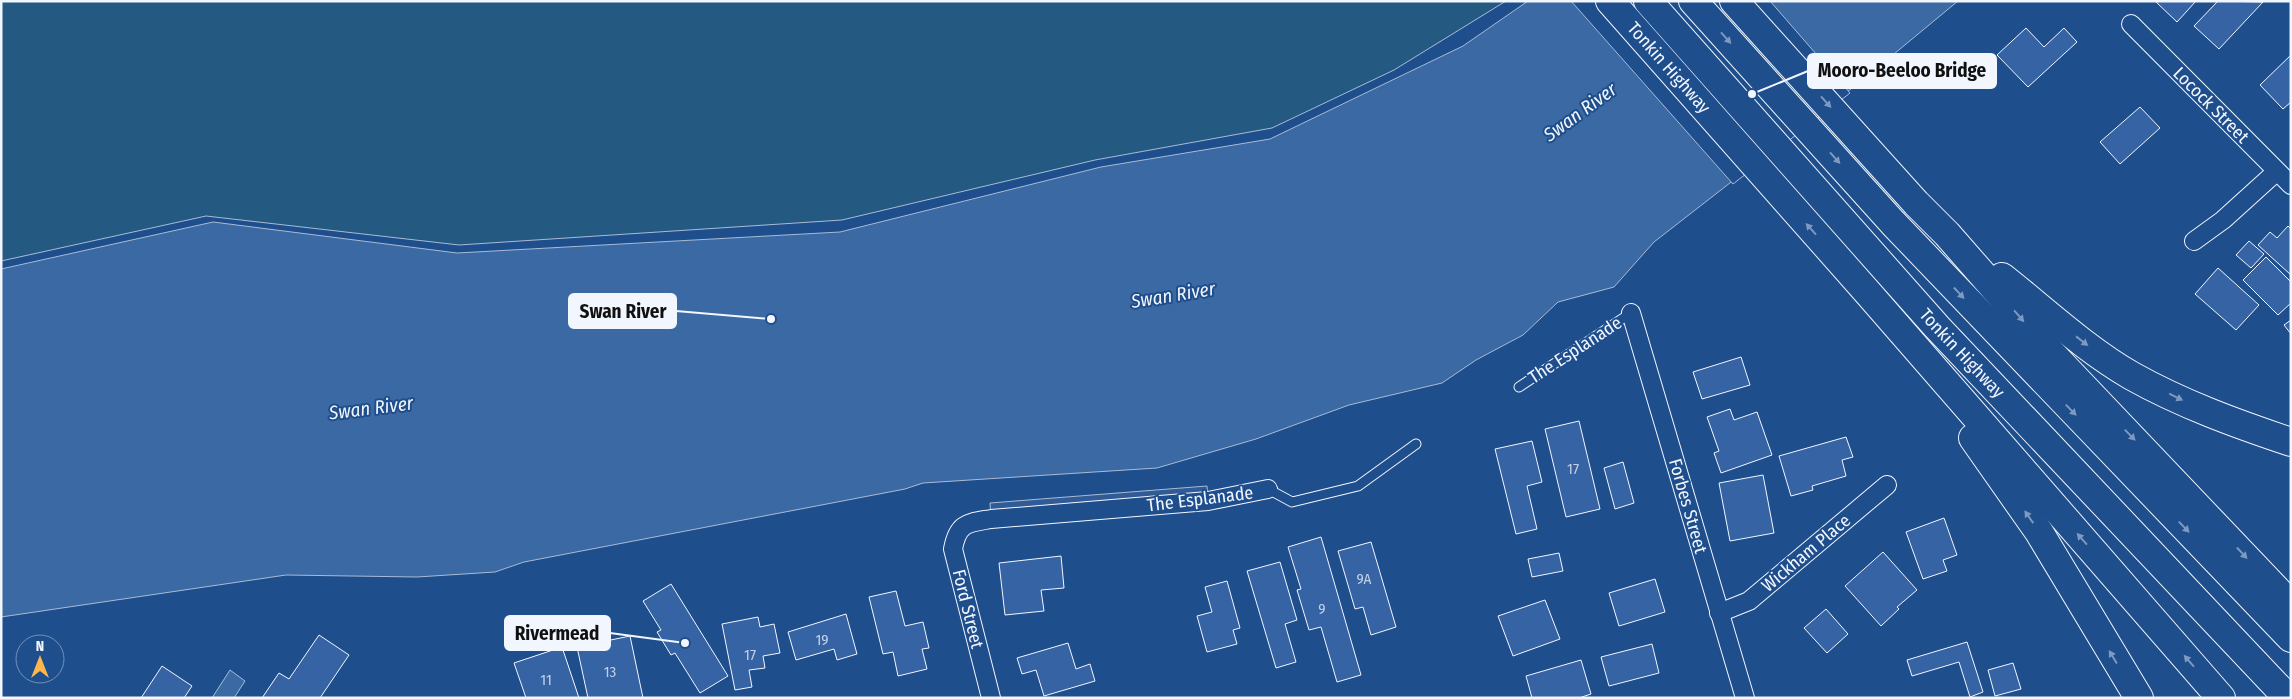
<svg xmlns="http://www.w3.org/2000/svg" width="2292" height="699" font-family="'Fira Sans Condensed',sans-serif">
	<rect width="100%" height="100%" fill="#1f4e8c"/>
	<polygon fill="#245a82" stroke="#a8bbd7" points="1,1 1506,1 1394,70 1272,128 1095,160 842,220 459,245 206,216 1,261"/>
	<polygon fill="#305b95" stroke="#a8bbd7" points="1207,486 1208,501 991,519 990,503"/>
	<g fill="#3b69a3" stroke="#a8bbd7">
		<polygon points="1528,1 1958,1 1865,78 1654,242 1614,287 1558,302 1523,335 1476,360 1442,383 1349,405 1256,439 1157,468 923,483 905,489 524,562 495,572 417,577 286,575 1,617 1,269 213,222 457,253 840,232 1101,167 1270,139 1463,46"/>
		<polygon points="230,670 245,681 234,698 212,698"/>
	</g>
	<polygon fill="#1f4e8c" stroke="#a8bbd7" points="1571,1 1770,1 1850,93 1733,184"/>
	<g fill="#3563a3" stroke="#f2f6ff">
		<polygon points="2155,1 2196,1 2177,22"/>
		<polygon points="2218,1 2263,2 2219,49 2194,26"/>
		<polygon points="2026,28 2044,47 2064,28 2077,42 2028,87 1997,55"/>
		<polygon points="2291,55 2291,102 2283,109 2260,85"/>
		<polygon points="2140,107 2160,128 2120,164 2100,142"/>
		<polygon points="2288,226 2291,229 2291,275 2258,245 2270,232 2277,238"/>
		<polygon points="2249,241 2264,254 2251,268 2236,255"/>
		<polygon points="2266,257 2291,282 2291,303 2278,315 2243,280"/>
		<polygon points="2218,268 2259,305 2236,330 2195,294"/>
		<polygon points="2291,320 2291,334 2284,325"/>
		<polygon points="1741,357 1750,385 1702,399 1693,372"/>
		<polygon points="1730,409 1734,420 1757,412 1772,455 1721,473 1714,453 1719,451 1707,417"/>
		<polygon points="1579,421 1600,509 1566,517 1545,429"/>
		<polygon points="1846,437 1853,457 1842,460 1846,476 1812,486 1813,490 1791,496 1779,456"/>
		<polygon points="1532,441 1542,482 1527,486 1537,529 1516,534 1495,449"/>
		<polygon points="1623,462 1634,503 1615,509 1604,468"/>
		<polygon points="1763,475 1774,533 1730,541 1719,483"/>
		<polygon points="1944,518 1957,555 1943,560 1947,571 1923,579 1906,532"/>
		<polygon points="1321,537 1361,675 1337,682 1321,627 1309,630 1297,590 1301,589 1288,547"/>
		<polygon points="1371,542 1396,627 1371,635 1363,607 1355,609 1338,551"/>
		<polygon points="1883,552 1917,590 1897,607 1899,609 1881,626 1845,586"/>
		<polygon points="1559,553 1563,571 1532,577 1528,559"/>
		<polygon points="1061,556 1064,588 1041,590 1044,611 1005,615 999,563"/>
		<polygon points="1280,562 1297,620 1285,624 1296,662 1276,668 1247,571"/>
		<polygon points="1655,579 1665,612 1619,626 1609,593"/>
		<polygon points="1227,581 1240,628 1233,630 1237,644 1207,652 1197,616 1212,612 1205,587"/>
		<polygon points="671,584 728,676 700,693 675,653 671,655 657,632 661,630 643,601"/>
		<polygon points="896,591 905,626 923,622 929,648 922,649 927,669 898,676 893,652 883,654 869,597"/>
		<polygon points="1545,600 1560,639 1513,656 1498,616"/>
		<polygon points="1826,609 1848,634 1827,653 1804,628"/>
		<polygon points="846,614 857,654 837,660 834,649 796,660 788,632"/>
		<polygon points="758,617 760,627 774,624 780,653 763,656 765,668 749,670 752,687 735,690 722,624"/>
		<polygon points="319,635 349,655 320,698 262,698 279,673 289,679"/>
		<polygon points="630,636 643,698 588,698 577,647"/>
		<polygon points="1967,642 1983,692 1970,697 1959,662 1912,676 1907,660"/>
		<polygon points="1068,643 1076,669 1090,664 1095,681 1044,696 1036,670 1022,674 1017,658"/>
		<polygon points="1652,644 1659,673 1609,686 1601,657"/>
		<polygon points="562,647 579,698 526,698 514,663"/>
		<polygon points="1581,660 1591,694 1579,698 1532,698 1526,676"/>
		<polygon points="2013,663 2021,689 1995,696 1988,670"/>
		<polygon points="162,666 192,686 184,698 141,698"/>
	</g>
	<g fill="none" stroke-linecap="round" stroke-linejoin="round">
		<defs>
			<g id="lane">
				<polyline points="1519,387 1631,313"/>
				<polyline points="1268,489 1292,502 1358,486 1416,444"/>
			</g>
			<g id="street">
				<polyline points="2131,24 2291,185"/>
				<polyline points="2194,241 2223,220 2276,172"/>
				<polyline points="1631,313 1745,698"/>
				<polyline points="1719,613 1749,601 1887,485"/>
				<path d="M991,698L953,549C958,522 968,523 991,519L1208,501L1268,489"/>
			</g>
			<g id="highway">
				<path id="s1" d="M1610,1L1869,294L2221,698"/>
				<path id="s2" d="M1648,1L1937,327L2288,698"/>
				<polyline points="1693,1 1893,223 2291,638"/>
				<polyline points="1734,1 1916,203 1947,234 2053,355 2291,605"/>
				<path d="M2002,277C2044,310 2085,349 2132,376C2182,404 2237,424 2291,442"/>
				<polyline points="1973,438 2039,532 2139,698"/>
			</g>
		</defs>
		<use href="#lane" stroke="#f2f6ff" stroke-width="11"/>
		<use href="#street" stroke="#f2f6ff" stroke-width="20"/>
		<use href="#highway" stroke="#f2f6ff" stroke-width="30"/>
		<use href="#lane" stroke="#1f4e8c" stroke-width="9"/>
		<use href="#street" stroke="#1f4e8c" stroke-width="18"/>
		<use href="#highway" stroke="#1f4e8c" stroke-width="28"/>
	</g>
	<defs><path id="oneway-solid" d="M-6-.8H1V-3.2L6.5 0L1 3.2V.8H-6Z" transform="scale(1.25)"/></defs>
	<g fill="#7e9ac0">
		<use href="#oneway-solid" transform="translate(1726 38) rotate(48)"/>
		<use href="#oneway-solid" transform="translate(1826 102) rotate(48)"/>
		<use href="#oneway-solid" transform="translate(1835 158) rotate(48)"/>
		<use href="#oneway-solid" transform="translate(1811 229) rotate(-132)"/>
		<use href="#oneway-solid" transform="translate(1959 293) rotate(47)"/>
		<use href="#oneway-solid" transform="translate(2019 316) rotate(49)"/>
		<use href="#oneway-solid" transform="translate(2082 341) rotate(38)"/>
		<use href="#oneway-solid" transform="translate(2176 397) rotate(26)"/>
		<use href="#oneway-solid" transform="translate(2071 410) rotate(46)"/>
		<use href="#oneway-solid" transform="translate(2130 435) rotate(46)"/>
		<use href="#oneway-solid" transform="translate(2029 517) rotate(-125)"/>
		<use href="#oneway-solid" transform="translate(2184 527) rotate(46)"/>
		<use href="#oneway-solid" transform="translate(2082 539) rotate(-131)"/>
		<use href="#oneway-solid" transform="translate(2242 553) rotate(47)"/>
		<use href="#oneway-solid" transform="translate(2113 657) rotate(-121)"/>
		<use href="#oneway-solid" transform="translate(2189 661) rotate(-131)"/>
	</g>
	<g text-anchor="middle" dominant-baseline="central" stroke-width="4" stroke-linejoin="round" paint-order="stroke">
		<g font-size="15" fill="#c3d1e8">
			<text x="1573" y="469">17</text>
			<text x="1364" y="579">9A</text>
			<text x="1322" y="609">9</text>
			<text x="822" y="640">19</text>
			<text x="750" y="655">17</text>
			<text x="610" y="672">13</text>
			<text x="546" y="680">11</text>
		</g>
		<g font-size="18" fill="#f2f6ff" stroke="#1f4e8c">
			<text stroke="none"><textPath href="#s1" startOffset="89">Tonkin Highway</textPath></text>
			<text transform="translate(2211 105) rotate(45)">Locock Street</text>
			<text transform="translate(1575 350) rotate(-33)">The Esplanade</text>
			<text stroke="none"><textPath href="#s2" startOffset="472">Tonkin Highway</textPath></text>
			<text transform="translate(1200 499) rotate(-7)">The Esplanade</text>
			<text transform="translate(1688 506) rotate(74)">Forbes Street</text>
			<text transform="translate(1806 553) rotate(-40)">Wickham Place</text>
			<text transform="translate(968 609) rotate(76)">Ford Street</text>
		</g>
		<g font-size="19" font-style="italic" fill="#f2f6ff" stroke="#1f4e8c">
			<text transform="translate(1580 112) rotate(-36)">Swan River</text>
			<text transform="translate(1173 295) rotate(-9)">Swan River</text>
			<text transform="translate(371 408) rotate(-7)">Swan River</text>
		</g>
	</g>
	<path fill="none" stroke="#f2f6ff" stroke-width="2" d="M1752 94L1808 71M771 319L676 311M685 643L610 633"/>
	<g fill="#f2f6ff" stroke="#1f4e8c" stroke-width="2">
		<circle cx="1752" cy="94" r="5"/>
		<circle cx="771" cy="319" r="5"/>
		<circle cx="685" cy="643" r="5"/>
	</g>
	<g fill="#f2f6ff" stroke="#f2f6ff" stroke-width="2">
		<rect x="1808" y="54" width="188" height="34" rx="5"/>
		<rect x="569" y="294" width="107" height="34" rx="5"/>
		<rect x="505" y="616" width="105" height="34" rx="5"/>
	</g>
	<g font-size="19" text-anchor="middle" font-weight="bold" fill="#111">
		<text x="1902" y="77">Mooro-Beeloo Bridge</text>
		<text x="623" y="318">Swan River</text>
		<text x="557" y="640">Rivermead</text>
	</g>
	<rect width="2292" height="699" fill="none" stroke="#f2f6ff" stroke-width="5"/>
	<g transform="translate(40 659)"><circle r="24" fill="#1f4e8c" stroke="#7391ba"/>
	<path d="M0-4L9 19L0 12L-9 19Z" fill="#ffb74d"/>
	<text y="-8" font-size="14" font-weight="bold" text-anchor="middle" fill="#f2f6ff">N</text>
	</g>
</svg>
